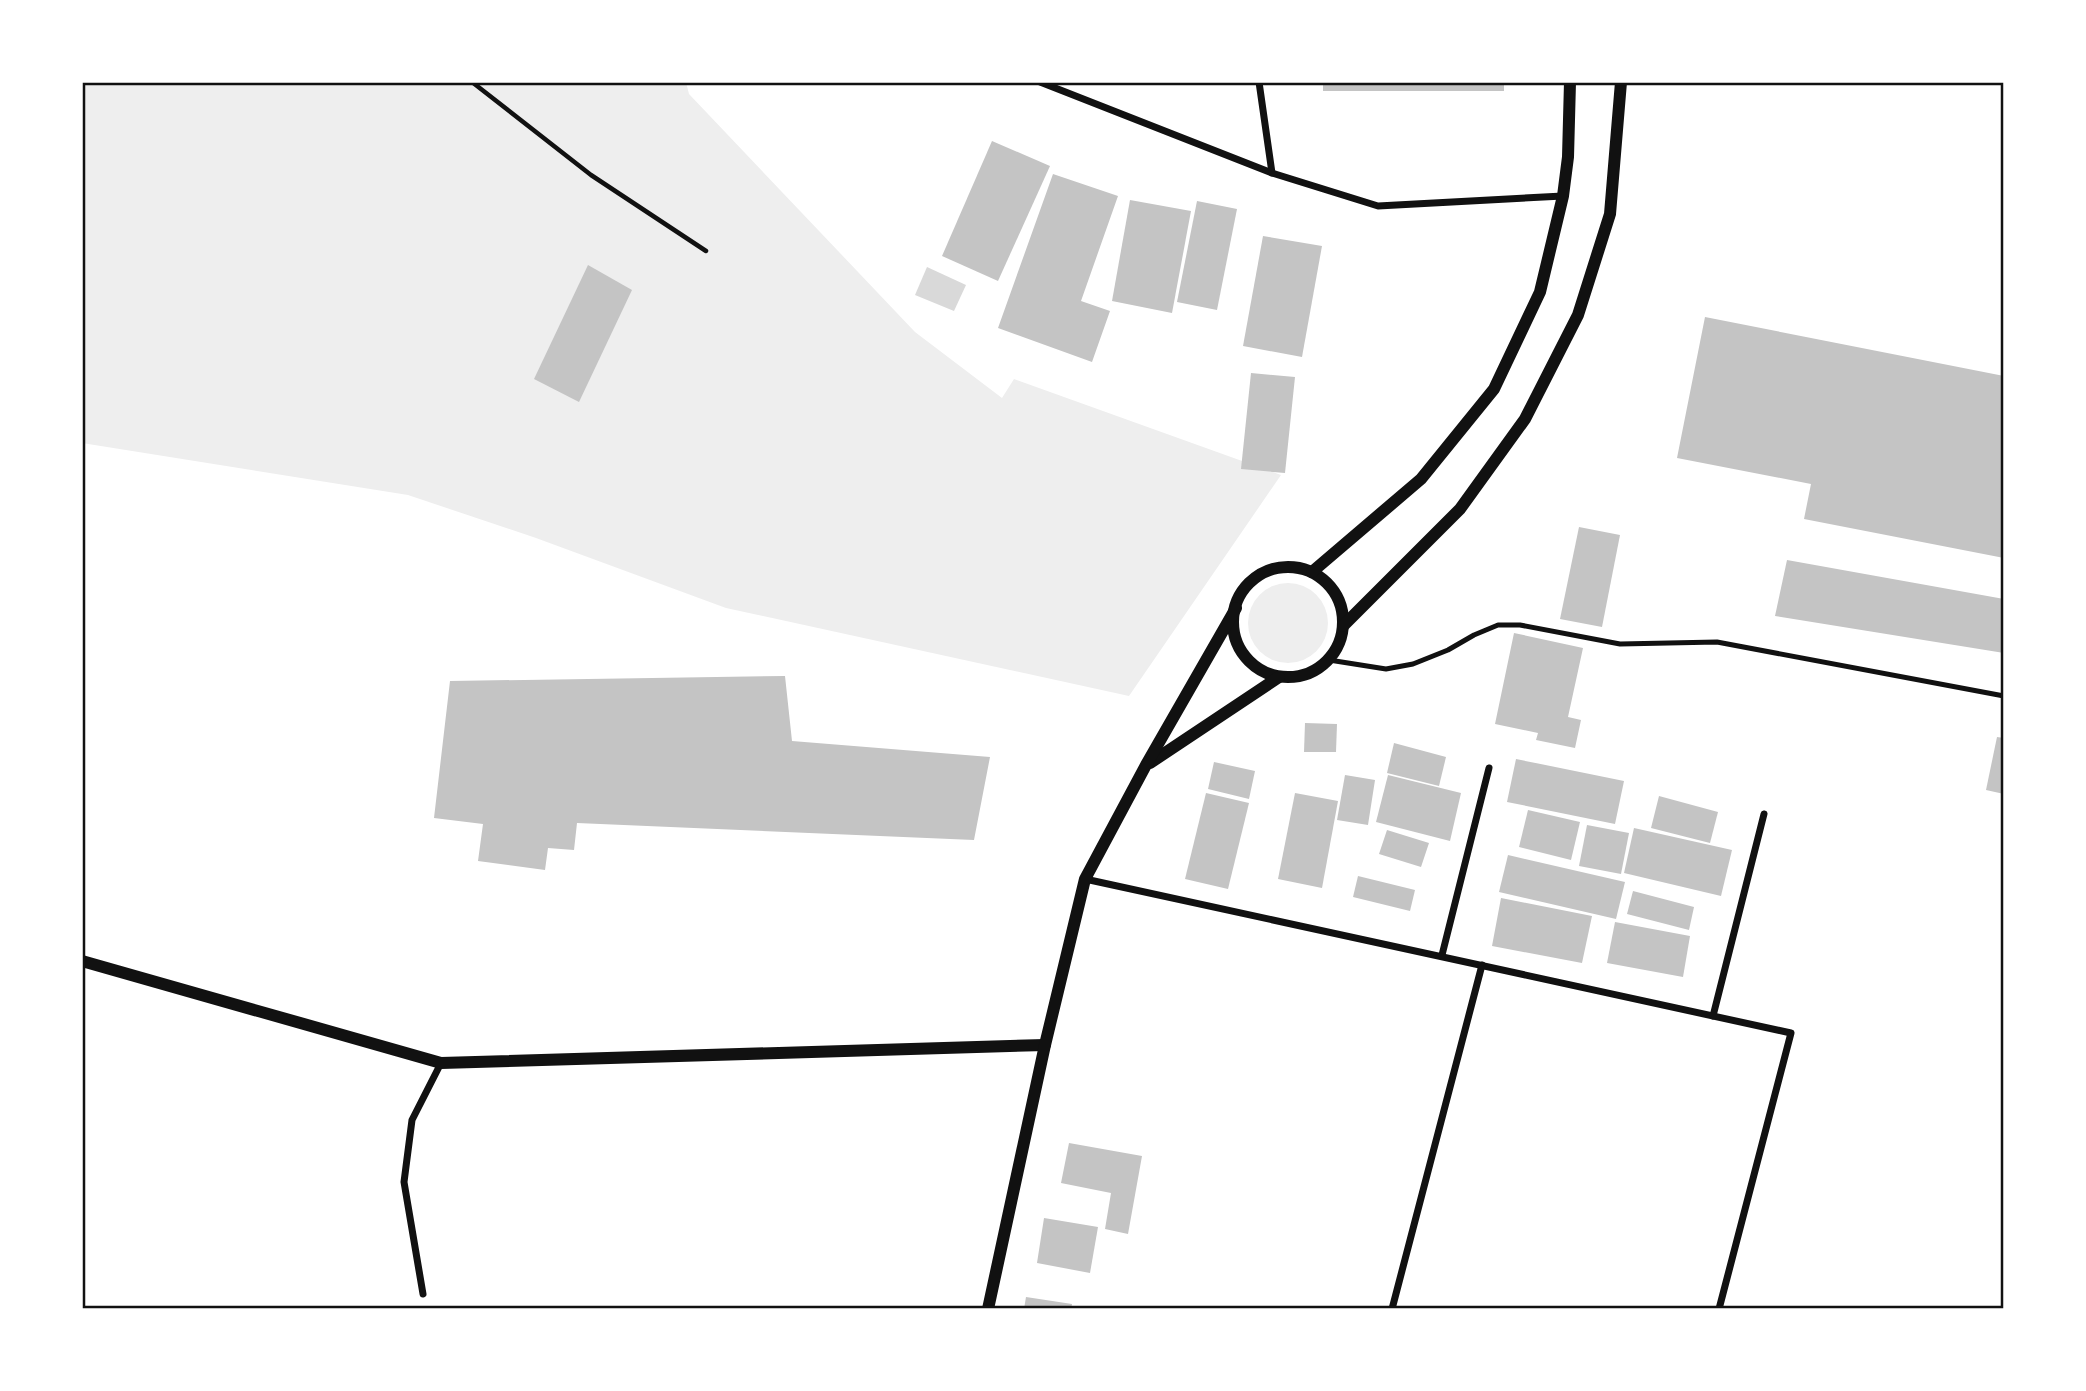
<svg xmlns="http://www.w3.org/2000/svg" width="2086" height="1391" font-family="Lato,sans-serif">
	<rect width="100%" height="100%" fill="#fff"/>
	<g fill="#eee">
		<polygon points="82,82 686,82 689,94 915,332 1002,398 1014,379 1281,475 1129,696 726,608 536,538 408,495 82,443"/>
		<circle cx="1288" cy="623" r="40"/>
	</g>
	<polygon fill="#d9d9d9" points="927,267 966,285 954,311 915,295"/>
	<g fill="#c4c4c4">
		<rect x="1323" y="82" width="181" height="9"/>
		<polygon points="992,141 1050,166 998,281 942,256"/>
		<polygon points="1053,174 1118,196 1081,301 1110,311 1092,362 998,328"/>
		<polygon points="1130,200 1191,211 1172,313 1112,301"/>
		<polygon points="1197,201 1237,209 1217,310 1177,302"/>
		<polygon points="1263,236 1322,246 1302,357 1243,346"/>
		<polygon points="588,265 632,290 579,402 534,379"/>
		<polygon points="1705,317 2004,376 2004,558 1804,519 1811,484 1677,458"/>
		<polygon points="1251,373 1295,377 1285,473 1241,469"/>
		<polygon points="1579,527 1620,535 1602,627 1560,619"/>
		<polygon points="1787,560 2004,599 2004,653 1775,616"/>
		<polygon points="1514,633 1583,648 1568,717 1581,720 1575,748 1536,740 1538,733 1495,724"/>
		<polygon points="785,676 792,741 990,757 974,840 577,823 574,850 548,848 545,870 478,861 483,824 434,818 450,681"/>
		<polygon points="1305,723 1337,724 1336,752 1304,752"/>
		<polygon points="1997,737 2004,738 2004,794 1986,790"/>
		<polygon points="1394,743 1446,757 1439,786 1387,773"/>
		<polygon points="1516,759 1624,781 1615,824 1507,802"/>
		<polygon points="1214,762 1255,771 1249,799 1208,789"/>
		<polygon points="1345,775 1375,780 1368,825 1337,820"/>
		<polygon points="1388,775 1461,793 1450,841 1376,822"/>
		<polygon points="1206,793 1249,803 1228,889 1185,879"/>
		<polygon points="1295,793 1338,801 1322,888 1278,879"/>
		<polygon points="1659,796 1718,812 1710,843 1651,828"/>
		<polygon points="1528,810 1580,822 1571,860 1519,847"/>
		<polygon points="1587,825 1629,833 1621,874 1579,866"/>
		<polygon points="1634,828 1732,850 1721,896 1624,873"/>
		<polygon points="1387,830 1429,843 1421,867 1379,854"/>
		<polygon points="1508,855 1625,882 1616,919 1499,892"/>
		<polygon points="1358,876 1415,890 1410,911 1353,897"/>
		<polygon points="1633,891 1694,907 1689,930 1627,914"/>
		<polygon points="1501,898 1592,916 1582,963 1492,946"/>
		<polygon points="1615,922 1690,936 1683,977 1607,963"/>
		<polygon points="1069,1143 1142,1156 1128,1234 1105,1229 1111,1193 1061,1183"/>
		<polygon points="1044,1218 1098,1227 1090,1273 1037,1263"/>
		<polygon points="1026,1297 1072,1304 1071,1309 1024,1309"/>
	</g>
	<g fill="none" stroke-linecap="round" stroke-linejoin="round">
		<polyline stroke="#111" stroke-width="4.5" points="472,82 591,175 706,251"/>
		<polyline stroke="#111" stroke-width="5" points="1329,660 1386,669 1413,664 1448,650 1474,635 1498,625 1520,625 1620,644 1717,642 2004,696"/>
		<g stroke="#111" stroke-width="7">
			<polyline points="1040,82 1272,173 1378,206 1563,196"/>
			<polyline points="1259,82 1272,173"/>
			<polyline points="1085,879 1791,1033 1719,1309"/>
			<polyline points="1442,955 1489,768"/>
			<polyline points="1713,1016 1764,814"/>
			<polyline points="423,1294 404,1182 412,1120 441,1063"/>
			<polyline points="1392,1309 1482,965"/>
		</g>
		<g stroke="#111" stroke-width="12">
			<circle cx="1288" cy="622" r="55"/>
			<polyline points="1312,572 1421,479 1494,389 1540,292 1563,196 1568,157 1570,82"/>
			<polyline points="1343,626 1460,509 1525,419 1578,315 1610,214 1621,82"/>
			<polyline points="1150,763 1279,677"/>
			<polyline points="82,961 441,1063 1045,1045"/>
			<polyline points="988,1309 1045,1045 1085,879 1146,765 1236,608"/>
		</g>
	</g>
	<rect width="2086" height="1391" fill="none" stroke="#ffffff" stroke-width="168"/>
	<rect x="84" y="84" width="1918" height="1223" fill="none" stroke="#111" stroke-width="2.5"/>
</svg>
